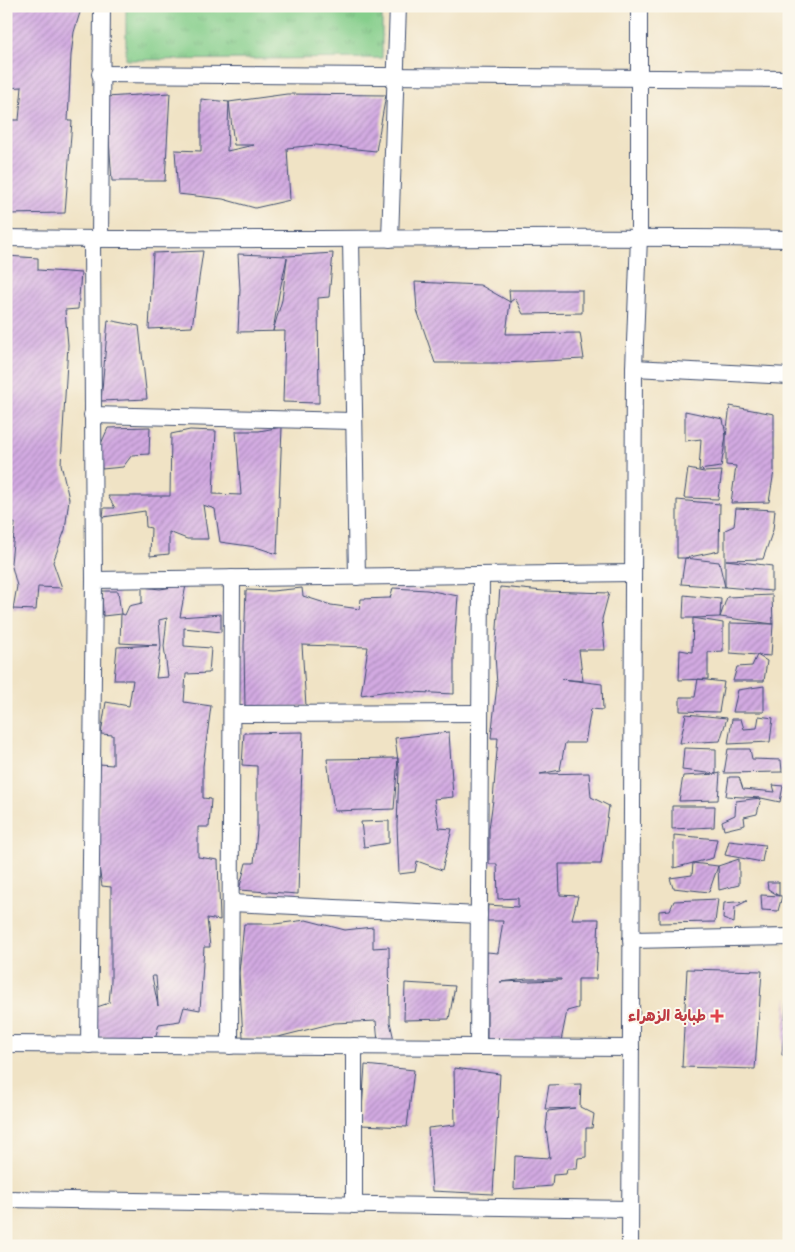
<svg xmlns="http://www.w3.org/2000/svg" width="795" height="1252" font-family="'Balsamiq Sans','Playpen Sans Arabic',sans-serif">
	<defs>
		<pattern id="park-tufts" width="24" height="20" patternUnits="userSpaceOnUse" patternTransform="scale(1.25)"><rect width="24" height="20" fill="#85ce8b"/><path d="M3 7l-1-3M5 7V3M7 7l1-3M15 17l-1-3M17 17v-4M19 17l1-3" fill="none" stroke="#72b17a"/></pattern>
		<pattern id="building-hatch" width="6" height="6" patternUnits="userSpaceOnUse" patternTransform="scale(1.25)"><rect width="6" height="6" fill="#d3aae2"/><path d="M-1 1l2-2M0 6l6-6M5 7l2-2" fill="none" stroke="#aa8bba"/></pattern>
	</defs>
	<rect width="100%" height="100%" fill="#fbf7ec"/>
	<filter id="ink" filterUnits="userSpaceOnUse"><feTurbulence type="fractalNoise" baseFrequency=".02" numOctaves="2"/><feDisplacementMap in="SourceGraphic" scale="10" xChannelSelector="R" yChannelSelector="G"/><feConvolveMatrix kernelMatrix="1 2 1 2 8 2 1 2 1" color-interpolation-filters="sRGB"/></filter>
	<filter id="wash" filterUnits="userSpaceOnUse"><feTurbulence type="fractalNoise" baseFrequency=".0096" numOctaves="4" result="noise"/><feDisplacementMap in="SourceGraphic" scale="20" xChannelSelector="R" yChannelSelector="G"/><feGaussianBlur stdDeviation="1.12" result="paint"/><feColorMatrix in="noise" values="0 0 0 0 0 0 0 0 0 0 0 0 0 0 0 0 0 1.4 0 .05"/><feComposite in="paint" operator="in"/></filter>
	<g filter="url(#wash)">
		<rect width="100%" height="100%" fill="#f0e3c5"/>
		<polygon fill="url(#park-tufts)" stroke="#507e74" points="126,6 382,6 382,58 126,60"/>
		<g id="blocks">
			<g fill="url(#building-hatch)" fill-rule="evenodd">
				<polygon points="6,6 82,6 74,32 71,55 68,121 72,121 65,213 6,214 6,120 19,120 22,87 6,88"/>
				<polygon points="170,93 165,181 112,181 106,97"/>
				<polygon points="287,94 386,95 376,151 316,145 287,148 290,200 255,208 223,199 178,194 175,150 201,151 201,99 229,102 227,151 254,145 234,145 229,102"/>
				<polygon points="203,251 192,327 149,329 153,253"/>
				<path d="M333,253L329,297L318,298L319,403L283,402L285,331L238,332L240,289L238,254L288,256ZM287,258L282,300L273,331L279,294Z"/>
				<polygon points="6,256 38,258 38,270 81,273 78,309 65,310 68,345 61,464 69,499 65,530 53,562 62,588 38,587 36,610 13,609 17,586 11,563 15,523 6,524"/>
				<polygon points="415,282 480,285 510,302 509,290 582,290 582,313 523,314 515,298 510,302 506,334 580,333 584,359 504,363 435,363 417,310"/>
				<polygon points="108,320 139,326 147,399 101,401"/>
				<polygon points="730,406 774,414 774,471 769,502 731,503 736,466 726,465 726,436 721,467 699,470 701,439 685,441 685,411 723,419 726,436"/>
				<polygon points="150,427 149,454 132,455 123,467 102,469 100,446 108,428"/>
				<polygon points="282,427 277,554 256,547 220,542 215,509 203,505 208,539 187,539 169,532 169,554 150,556 151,528 146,527 145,511 103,517 104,508 115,508 108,496 170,496 171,434 190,430 216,431 213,494 241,495 236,431 259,431"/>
				<polygon points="688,469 704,472 722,471 718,499 684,498"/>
				<polygon points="677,500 720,504 719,551 685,558 719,562 725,587 725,530 734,526 736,508 775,510 773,530 763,559 726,560 772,566 772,591 725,587 681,584 685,558 677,558"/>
				<path d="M186,585L180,617L221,614V632L184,628V646L211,648L209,673L186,674L184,702L211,706L203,766V798L211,799L209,827H198V857L218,860L220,920L207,918L210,947H204L200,1010L184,1007L180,1021L159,1024L155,1039L94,1037V1008L109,1003L111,981V887L102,886L98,861L99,764L113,765V735L101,734L106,702L129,706L133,680H114L117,647L158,645L120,643L121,614L103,616L102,591H118L121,614L125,615L129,606L142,603V587L160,589ZM167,618L164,646L168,677L156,678L161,646L159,620ZM152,976H156L158,1006Z"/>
				<path d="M500,587L544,591L609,593L602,619L605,650H579L583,681L561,679L602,684L603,710L591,709L585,743H565L560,770L540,774L589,773L591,797L609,806L601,864H559L560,895L578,896L572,919H599L596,979H578V1008L567,1011L561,1041H487V952L498,953L503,921H487L488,905L518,907V898L498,899L497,864H489V829L493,800L498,738H491L497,685L495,655ZM527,979H561V980L500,982Z"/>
				<polygon points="302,588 303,596 331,605 360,609 361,599 390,598 393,588 427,590 458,596 454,649 454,694 389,691 361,695 368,647 302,645 306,706 245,709 244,646 246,590 272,591"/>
				<polygon points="684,595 721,599 720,617 693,618 723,623 723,651 708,652 708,679 679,680 680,650 692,652 693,618 683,618"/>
				<polygon points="772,595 773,624 720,617 727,597"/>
				<polygon points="730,623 773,624 771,656 730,653"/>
				<polygon points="757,655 767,661 764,681 733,681 737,667 752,666"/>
				<polygon points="698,679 724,682 719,712 680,711 680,697 695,697"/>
				<polygon points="764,686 764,712 733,712 738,690"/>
				<polygon points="686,714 727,718 720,741 680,743"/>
				<polygon points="759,716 773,718 770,742 728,744 732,719 741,719 744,729 757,728"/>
				<polygon points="303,732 298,894 239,890 246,863 254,863 257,830 257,766 242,765 244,733"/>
				<polygon points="449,732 453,797 434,799 439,828 452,829 442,870 417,861 415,872 399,874 397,826 399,768 395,738"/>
				<polygon points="684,748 716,749 716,774 720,773 718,800 679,801 683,776 716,774 682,770"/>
				<polygon points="728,749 750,749 752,759 781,760 782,772 724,773"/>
				<polygon points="398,758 394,809 334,811 327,759"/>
				<polygon points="729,777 739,777 743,789 775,792 773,785 783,786 780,802 761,798 757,814 744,817 745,825 724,830 722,821 735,815 736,801 761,798 726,796"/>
				<polygon points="672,806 715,806 714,827 672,829"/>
				<polygon points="389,821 389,843 364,847 361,822"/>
				<polygon points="674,835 717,839 713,858 693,863 718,866 709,892 673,888 670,878 692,875 693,863 674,868"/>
				<polygon points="729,841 765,845 762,862 725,855"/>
				<polygon points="739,859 739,885 719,890 718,866"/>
				<polygon points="767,882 779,882 779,896 768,889"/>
				<polygon points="761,895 782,896 778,911 762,910"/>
				<polygon points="718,899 715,922 659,923 659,911 670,910 674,901"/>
				<polygon points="747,901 735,907 734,923 723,919 724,903"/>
				<polygon points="306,920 345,930 373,927 373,948 389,947 390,1022 394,1040 378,1042 376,1021 334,1023 274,1038 243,1037 239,973 244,924 275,924"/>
				<polygon points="687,969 762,971 755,1069 682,1067"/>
				<polygon points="405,983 455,986 449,1019 404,1020"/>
				<polygon points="787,996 789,1055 782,1055"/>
				<polygon points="365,1065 414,1070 407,1127 361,1125"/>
				<polygon points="454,1068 500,1074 493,1194 432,1191 428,1128 455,1125"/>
				<polygon points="581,1084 580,1107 594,1114 592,1128 586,1128 586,1157 578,1158 577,1169 567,1169 566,1174 553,1175 552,1186 514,1189 515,1156 550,1158 546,1128 548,1111 575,1108 545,1109 549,1085"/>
			</g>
		</g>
	</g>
	<g filter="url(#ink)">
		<use href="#blocks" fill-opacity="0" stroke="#3b4a6d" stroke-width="1"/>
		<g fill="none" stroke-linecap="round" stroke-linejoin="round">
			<defs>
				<g id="street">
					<polyline points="100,74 789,79"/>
					<path d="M6,238C267,242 528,235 789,239"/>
					<polyline points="100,239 102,6"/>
					<polyline points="390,239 398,6"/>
					<polyline points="351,240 357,577"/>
					<polyline points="634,368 789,376"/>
					<polyline points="92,415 353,421"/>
					<polyline points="94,580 633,573"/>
					<polyline points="232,714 480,713"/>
					<polyline points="231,903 479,915"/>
					<polyline points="631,940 789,937"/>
					<polyline points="6,1044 631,1048"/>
					<polyline points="89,1045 94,580 92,239"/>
					<polyline points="230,1046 232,578"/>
					<polyline points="354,1046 354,1205"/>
					<polyline points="478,1047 481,575"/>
					<polyline points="6,1199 630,1209"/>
					<polyline points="630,1246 634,368 639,237 639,6"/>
				</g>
			</defs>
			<use href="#street" stroke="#3b4a6d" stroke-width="18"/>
			<use href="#street" stroke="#fff" stroke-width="16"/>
		</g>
	</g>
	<path fill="#e0444e" stroke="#fbf7ec" stroke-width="2" d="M714.5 1008.5h5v5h5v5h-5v5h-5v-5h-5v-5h5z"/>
	<g text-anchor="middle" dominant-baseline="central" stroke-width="4" stroke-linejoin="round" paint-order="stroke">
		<g font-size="15" font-weight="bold" fill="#be3a42" stroke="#fbf7ec" text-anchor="end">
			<text x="706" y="1016">طبابة الزهراء</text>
		</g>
	</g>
	<rect width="795" height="1252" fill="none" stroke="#fbf7ec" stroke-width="25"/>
</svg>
